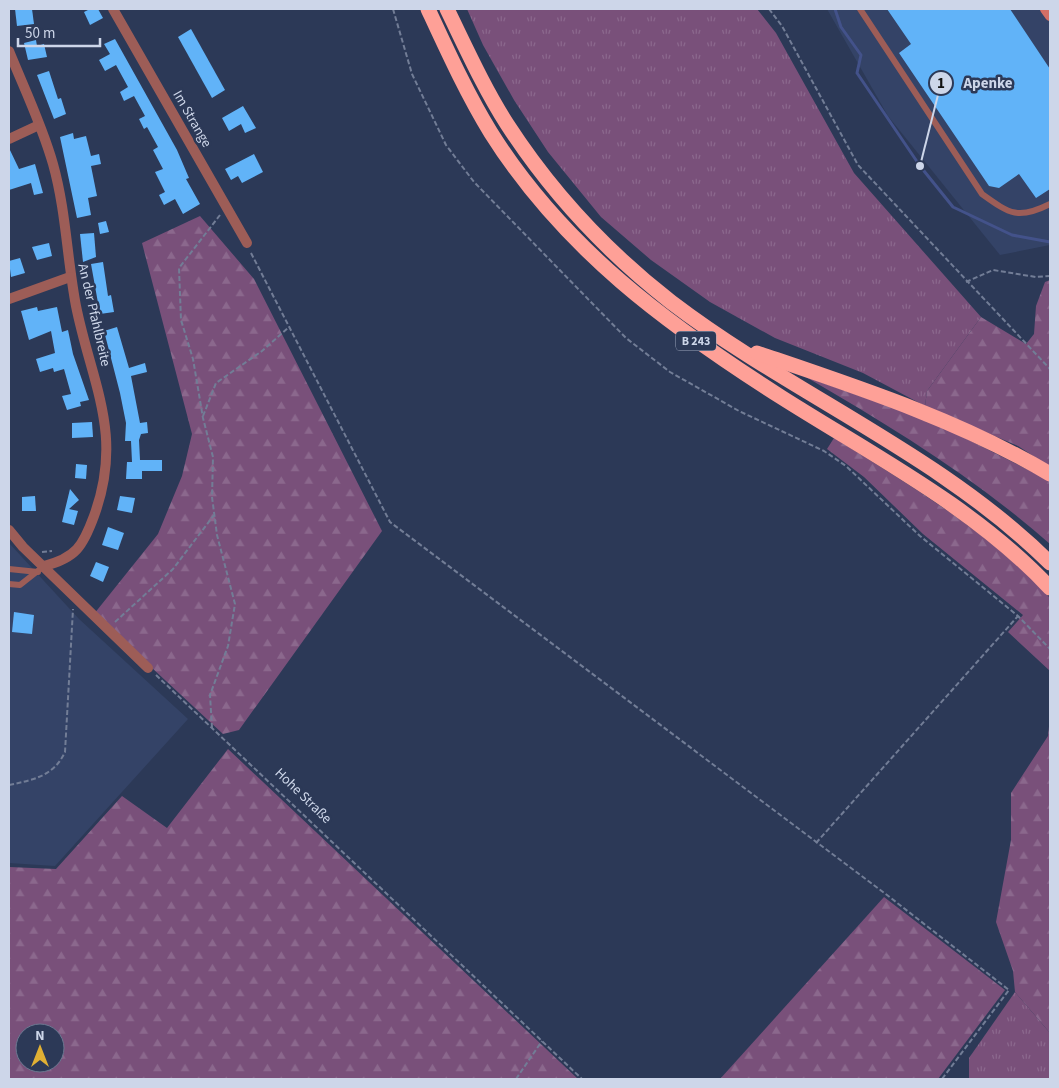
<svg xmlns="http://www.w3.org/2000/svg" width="1059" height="1088" font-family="'Source Sans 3',sans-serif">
	<defs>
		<pattern id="grass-tufts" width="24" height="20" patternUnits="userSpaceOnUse" patternTransform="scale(1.25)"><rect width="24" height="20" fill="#79507a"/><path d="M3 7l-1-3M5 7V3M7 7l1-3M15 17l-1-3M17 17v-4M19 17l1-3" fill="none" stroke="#8b688d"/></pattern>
		<pattern id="forest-firs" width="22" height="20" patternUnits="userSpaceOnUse" patternTransform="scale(1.25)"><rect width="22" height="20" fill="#79507a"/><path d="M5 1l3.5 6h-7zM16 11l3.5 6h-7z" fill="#8b688d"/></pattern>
	</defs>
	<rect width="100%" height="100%" fill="#2c3957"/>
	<g fill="#344367">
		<polygon points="827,9 1050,9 1050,245 1000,255 888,116"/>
		<polygon points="9,543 79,619 188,719 55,866 9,863"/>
	</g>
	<g fill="url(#grass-tufts)">
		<polygon points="467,9 757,9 776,33 854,173 981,317 927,391 925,406 863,373 775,338 710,302 651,260 601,217 548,152 514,100 483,45"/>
		<polygon points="1015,992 1050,1033 1050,1079 969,1079 969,1058"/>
	</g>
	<g fill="url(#forest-firs)" fill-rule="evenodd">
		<polygon points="200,216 254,279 382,531 239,730 223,734 94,614 158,534 182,476 192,434 142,243"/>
		<polygon points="1050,280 1050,467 1018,446 925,406 927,391 981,317 1026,344 1034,334 1036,306 1045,282"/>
		<path d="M806,377L931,421L1050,481V544C975,478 892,427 806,377Z"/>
		<path d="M834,438C910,485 989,532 1050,598V671L1008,632L1023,615L923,534L864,477L827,449Z"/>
		<polygon points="1050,717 1050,1033 1015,992 1013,971 996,922 1011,840 1011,793 1048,736"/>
		<path d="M228,749L578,1079H9V867L56,869L122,796L167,828ZM25,1033H55V1063H25Z"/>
		<polygon points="884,897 1005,990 938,1079 720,1079"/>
	</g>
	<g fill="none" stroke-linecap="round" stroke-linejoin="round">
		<polyline stroke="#43528a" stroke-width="3" points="835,9 841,27 861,55 857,73 920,166 953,207 1012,235 1050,242"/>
	</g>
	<g fill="#61b3f8">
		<polygon points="15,9 32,9 34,24 17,26"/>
		<polygon points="90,9 98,9 103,18 90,25 84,12"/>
		<polygon points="887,9 1010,9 1050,69 1050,189 1036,198 1019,174 999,188 989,186 899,53 911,44"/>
		<polygon points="191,29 225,90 212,98 178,37"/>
		<polygon points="115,39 177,150 189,178 186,179 200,204 183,214 175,199 164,205 159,195 165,192 155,172 163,169 153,150 158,147 147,127 144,129 139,119 145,116 134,96 124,101 120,92 128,87 116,65 105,71 99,60 110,54 104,44"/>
		<polygon points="36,40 37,46 44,44 47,57 28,60 24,43"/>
		<polygon points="49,71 58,99 61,98 66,114 54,119 37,75"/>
		<polygon points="243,106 256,128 245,133 241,124 229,131 222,118"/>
		<polygon points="73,133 74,139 86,136 91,156 99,154 101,164 91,166 97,196 88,198 91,215 77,218 60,137"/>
		<polygon points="9,148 19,169 35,164 43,193 34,195 31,183 9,190"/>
		<polygon points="254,154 263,172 242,183 238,176 231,180 225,169"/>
		<polygon points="106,221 109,232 100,234 98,223"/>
		<polygon points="94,233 96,257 83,262 80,234"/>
		<polygon points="49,243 52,256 37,260 32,247"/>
		<polygon points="20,258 25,273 11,277 9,261"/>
		<polygon points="103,262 108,296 111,295 114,312 100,314 91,264"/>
		<polygon points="37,307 38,311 57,307 62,332 68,330 73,354 89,400 80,402 81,406 67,410 62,396 71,394 64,369 54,372 53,368 40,372 36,359 55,353 51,331 29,340 21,311"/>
		<polygon points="117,327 129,368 145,363 147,372 131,376 140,423 147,422 148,433 141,434 139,440 140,460 162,460 162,471 142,471 142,479 126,479 127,462 132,462 131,441 125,441 126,423 120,393 104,331"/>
		<polygon points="92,422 93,437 72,438 72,423"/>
		<polygon points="76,464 87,465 86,479 75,478"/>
		<polygon points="70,489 79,500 69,509 78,511 74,525 62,522"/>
		<polygon points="35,496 36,511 22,511 22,497"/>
		<polygon points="120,496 135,498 132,513 117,510"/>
		<polygon points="108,527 124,533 118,550 102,545"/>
		<polygon points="96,562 109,567 103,582 90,576"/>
		<polygon points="14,612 34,615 32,634 12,632"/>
	</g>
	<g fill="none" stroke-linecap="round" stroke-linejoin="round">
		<g stroke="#727d96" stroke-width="2" stroke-dasharray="5 2.5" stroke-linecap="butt">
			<polyline points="393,9 412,74 446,145 474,182 626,338 670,372 739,411 824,451 846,466 920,536 1018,616 1050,649"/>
			<polyline points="769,9 782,26 858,165 1050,369"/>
			<polyline points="251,253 390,522 887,895 1009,990 942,1079"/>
			<polyline points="966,282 993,270 1036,277 1050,276"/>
			<polyline points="203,416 216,383 262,351 288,328"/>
			<polyline points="42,552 52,551"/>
			<polyline points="115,622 173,569 214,515"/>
			<polyline points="156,675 582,1079"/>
			<polyline points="212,728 210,695 228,646 235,604 217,535 212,497 213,457 203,418 193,359 181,320 179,268 220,215"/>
			<path d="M9,785C33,780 54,776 65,752L73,609"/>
			<polyline points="816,843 1018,616"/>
			<polyline points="516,1079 542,1041"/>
		</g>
		<g stroke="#9d5d57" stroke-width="6">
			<path d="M860,9L982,194C1010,214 1018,220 1050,204"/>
			<polyline points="9,569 38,572"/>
			<polyline points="9,584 20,585 44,566"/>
		</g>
		<g stroke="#9d5d57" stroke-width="10">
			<polyline points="113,9 247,243"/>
			<path d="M9,51C24,88 42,125 53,164C66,210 67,259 76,306C92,385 124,434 94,516C83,546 76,558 44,566"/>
			<polyline points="9,139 39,125"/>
			<polyline points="9,299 70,277"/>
			<polyline points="9,530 23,547 148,668"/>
		</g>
		<polyline stroke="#d36f66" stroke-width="10" points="1045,9 1050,16"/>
		<g stroke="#fea097" stroke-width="15">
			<path d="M428,9C447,50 467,94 491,133C564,249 668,325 781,397C874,456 974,507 1050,588"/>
			<path d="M447,9C466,48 484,88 507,124C551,192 607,252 671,302C793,395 940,454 1050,563"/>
			<path d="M757,353C857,387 959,420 1050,474"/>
		</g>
	</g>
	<g text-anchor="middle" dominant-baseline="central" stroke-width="5" stroke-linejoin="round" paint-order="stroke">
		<rect fill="#2c3957" stroke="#9da7bd" stroke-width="1" x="676" y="331.5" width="40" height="19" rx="4"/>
		<g font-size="12" font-weight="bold" fill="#cdd6e9">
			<text x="696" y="341">B 243</text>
		</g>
		<g font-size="14" fill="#cdd6e9" stroke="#2c3957">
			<text transform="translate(192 119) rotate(60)">Im Strange</text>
			<text transform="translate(94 315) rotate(77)">An der Pfahlbreite</text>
			<text transform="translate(303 796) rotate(44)">Hohe Straße</text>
		</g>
	</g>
	<path fill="none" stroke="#cdd6e9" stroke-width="2" d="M920 166L941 83"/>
	<g fill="#cdd6e9" stroke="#2c3957" stroke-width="2">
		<circle cx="920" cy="166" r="5"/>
		<circle cx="941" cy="83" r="12"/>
	</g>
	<g font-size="15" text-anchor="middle" font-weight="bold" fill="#111">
		<text x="941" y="88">1</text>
	</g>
	<g font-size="15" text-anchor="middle" font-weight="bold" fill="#cdd6e9" stroke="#2c3957" stroke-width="5" stroke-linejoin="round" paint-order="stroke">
		<text x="988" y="88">Apenke</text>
	</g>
	<rect width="1059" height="1088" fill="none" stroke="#cdd6e9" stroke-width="20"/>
	<g transform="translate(40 1048)"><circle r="24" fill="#2c3957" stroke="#6c7891"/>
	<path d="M0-4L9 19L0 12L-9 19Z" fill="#e0b034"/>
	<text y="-8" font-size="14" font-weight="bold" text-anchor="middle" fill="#cdd6e9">N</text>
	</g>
	<path d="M18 38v8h82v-8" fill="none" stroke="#cdd6e9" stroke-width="2.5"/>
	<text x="25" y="38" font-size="15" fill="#cdd6e9" stroke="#2c3957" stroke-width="4" paint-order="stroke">50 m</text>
</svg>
